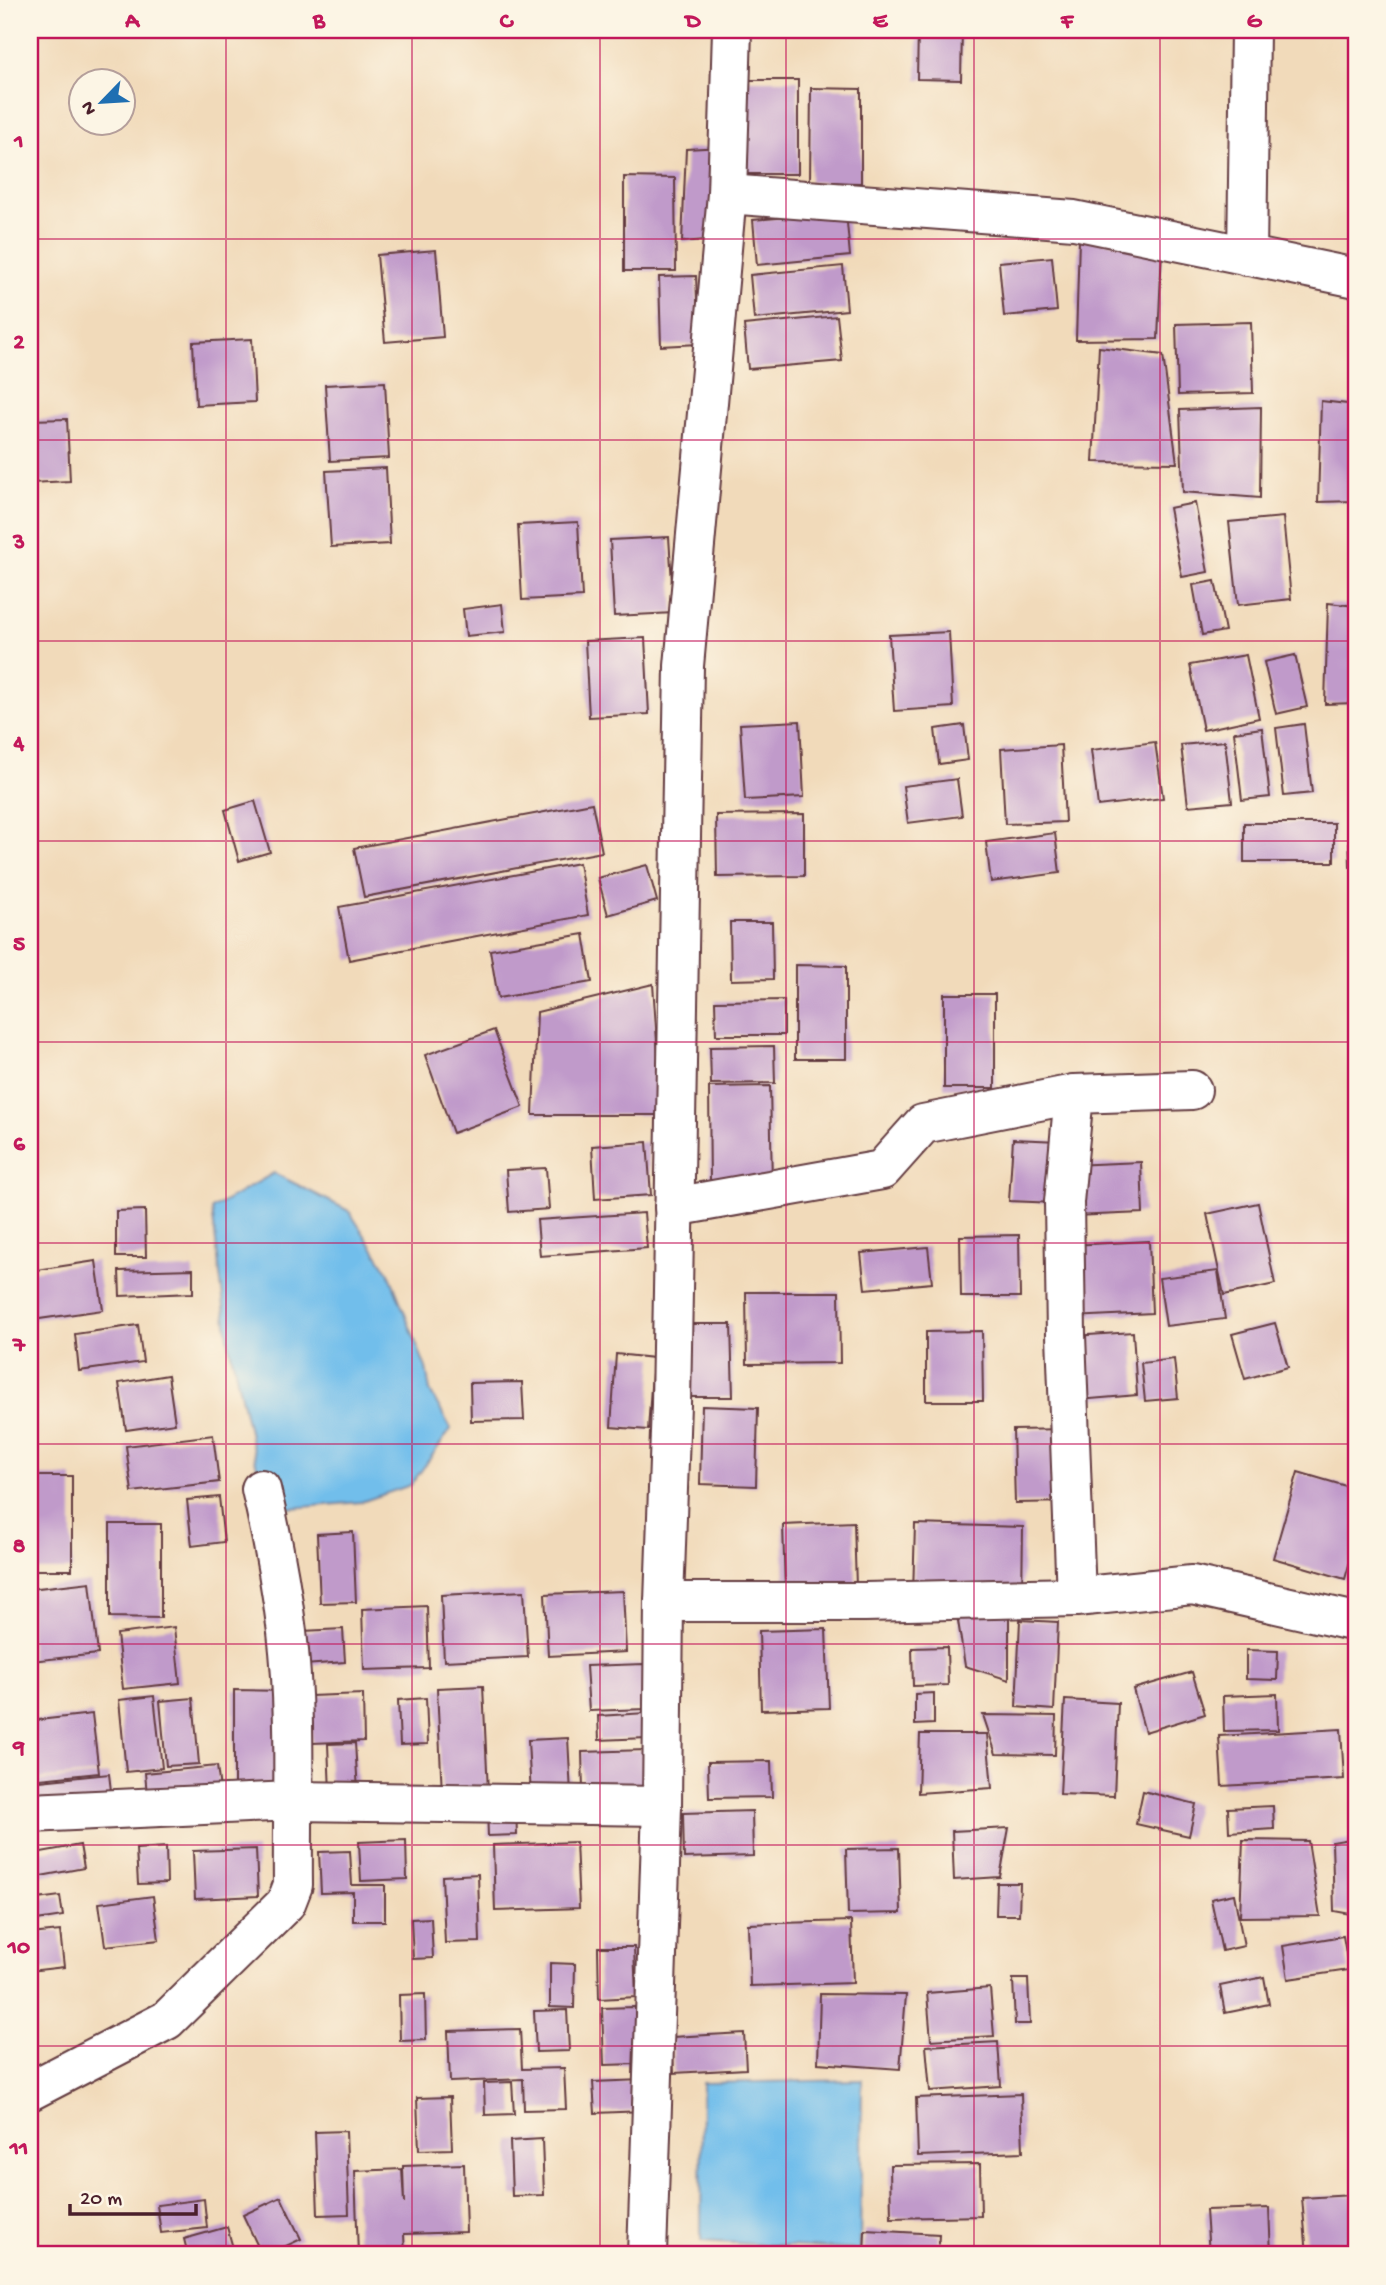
<svg xmlns="http://www.w3.org/2000/svg" width="1386" height="2285" font-family="'Gochi Hand',sans-serif">
	<rect width="100%" height="100%" fill="#fcf5e5"/>
	<filter id="ink" filterUnits="userSpaceOnUse"><feTurbulence type="fractalNoise" baseFrequency=".0143" numOctaves="2"/><feDisplacementMap in="SourceGraphic" scale="14" xChannelSelector="R" yChannelSelector="G"/><feConvolveMatrix kernelMatrix="1 2 1 2 8 2 1 2 1" color-interpolation-filters="sRGB"/></filter>
	<filter id="wash" filterUnits="userSpaceOnUse"><feTurbulence type="fractalNoise" baseFrequency=".00686" numOctaves="4" result="noise"/><feDisplacementMap in="SourceGraphic" scale="28" xChannelSelector="R" yChannelSelector="G"/><feGaussianBlur stdDeviation="1.57" result="paint"/><feColorMatrix in="noise" values="0 0 0 0 0 0 0 0 0 0 0 0 0 0 0 0 0 1.4 0 .05"/><feComposite in="paint" operator="in"/></filter>
	<g filter="url(#wash)">
		<rect width="100%" height="100%" fill="#f1daba"/>
		<g fill="#71beeb" stroke="#5e6e8b" stroke-width="2">
			<polygon points="274,1173 349,1211 389,1273 426,1368 430,1391 451,1429 411,1485 361,1502 280,1509 257,1467 228,1339 212,1209"/>
			<polygon points="862,2080 860,2250 701,2241 702,2083"/>
		</g>
		<g id="blocks">
			<g fill="#c09aca">
				<polygon points="918,30 962,30 961,80 917,79"/>
				<polygon points="747,80 798,80 798,174 746,174"/>
				<polygon points="811,88 861,89 861,183 810,182"/>
				<polygon points="722,147 718,239 682,242 686,149"/>
				<polygon points="624,177 675,178 676,271 624,271"/>
				<polygon points="846,212 850,256 757,265 753,220"/>
				<polygon points="1079,239 1162,249 1158,339 1076,340"/>
				<polygon points="436,250 443,337 385,342 377,255"/>
				<polygon points="1052,257 1057,311 1004,316 999,262"/>
				<polygon points="843,266 847,310 754,319 750,275"/>
				<polygon points="696,276 699,344 661,346 659,277"/>
				<polygon points="837,316 842,361 748,369 744,325"/>
				<polygon points="1251,322 1253,393 1178,395 1176,324"/>
				<polygon points="252,339 255,402 196,405 193,342"/>
				<polygon points="1099,347 1163,355 1177,463 1093,462"/>
				<polygon points="385,382 389,458 330,461 325,385"/>
				<polygon points="1321,401 1356,405 1356,501 1318,502"/>
				<polygon points="1261,407 1260,498 1183,492 1180,410"/>
				<polygon points="67,419 70,481 30,483 30,420"/>
				<polygon points="386,468 390,544 331,547 326,471"/>
				<polygon points="1195,503 1208,572 1182,577 1169,508"/>
				<polygon points="1283,517 1291,599 1238,605 1229,522"/>
				<polygon points="578,522 582,597 522,600 518,525"/>
				<polygon points="669,537 674,613 614,616 610,540"/>
				<polygon points="1215,581 1225,631 1202,635 1193,585"/>
				<polygon points="1328,603 1356,606 1356,703 1325,704"/>
				<polygon points="502,604 505,632 466,636 463,609"/>
				<polygon points="949,632 953,707 894,711 889,635"/>
				<polygon points="645,638 649,714 589,717 585,641"/>
				<polygon points="1246,655 1259,718 1203,730 1190,665"/>
				<polygon points="1295,655 1307,707 1276,714 1264,662"/>
				<polygon points="800,721 804,797 745,800 740,724"/>
				<polygon points="1304,724 1312,793 1284,796 1276,728"/>
				<polygon points="964,725 968,760 939,764 935,729"/>
				<polygon points="1262,728 1270,797 1242,800 1234,732"/>
				<polygon points="1225,741 1232,802 1188,806 1181,745"/>
				<polygon points="1155,742 1163,798 1098,806 1091,750"/>
				<polygon points="1061,745 1065,822 1005,824 1001,749"/>
				<polygon points="957,779 962,816 908,823 903,786"/>
				<polygon points="255,801 270,852 239,861 225,810"/>
				<polygon points="592,803 602,852 364,897 354,848"/>
				<polygon points="804,814 804,876 717,877 716,815"/>
				<rect x="1244" y="823" width="90" height="39"/>
				<polygon points="1349,828 1356,828 1356,867 1350,867"/>
				<polygon points="1055,833 1060,873 991,882 986,842"/>
				<polygon points="579,863 588,915 349,960 339,907"/>
				<polygon points="647,865 657,901 608,915 598,878"/>
				<polygon points="730,922 772,922 773,979 731,980"/>
				<polygon points="584,934 592,982 498,998 490,950"/>
				<polygon points="795,965 846,966 846,1059 795,1059"/>
				<polygon points="653,984 662,1115 533,1115 537,1012"/>
				<rect x="944" y="994" width="51" height="94"/>
				<polygon points="784,1000 784,1035 716,1035 715,1001"/>
				<polygon points="494,1030 523,1107 453,1133 425,1055"/>
				<polygon points="774,1046 775,1083 711,1084 710,1047"/>
				<polygon points="770,1086 772,1183 710,1183 709,1087"/>
				<polygon points="1013,1139 1059,1141 1056,1203 1009,1201"/>
				<polygon points="647,1142 651,1195 595,1199 592,1146"/>
				<polygon points="1141,1162 1143,1213 1073,1216 1071,1165"/>
				<polygon points="546,1168 549,1209 509,1212 506,1170"/>
				<polygon points="1258,1203 1275,1284 1224,1295 1207,1214"/>
				<polygon points="145,1210 146,1257 116,1257 116,1211"/>
				<polygon points="644,1213 647,1248 540,1256 537,1220"/>
				<polygon points="1019,1235 1020,1297 961,1297 960,1236"/>
				<polygon points="1149,1241 1152,1313 1073,1317 1070,1245"/>
				<polygon points="928,1247 932,1283 865,1289 861,1253"/>
				<polygon points="96,1261 103,1310 32,1320 30,1271"/>
				<polygon points="193,1269 193,1293 120,1296 119,1271"/>
				<polygon points="1218,1271 1225,1319 1166,1326 1159,1278"/>
				<polygon points="746,1292 839,1292 840,1363 747,1364"/>
				<polygon points="1275,1323 1288,1367 1245,1379 1232,1334"/>
				<polygon points="687,1324 731,1324 733,1397 688,1397"/>
				<polygon points="138,1325 143,1362 79,1371 75,1334"/>
				<polygon points="982,1331 983,1401 926,1401 926,1332"/>
				<polygon points="1133,1332 1137,1395 1079,1400 1074,1336"/>
				<polygon points="616,1354 653,1358 648,1430 611,1427"/>
				<polygon points="1174,1359 1178,1398 1145,1401 1141,1363"/>
				<polygon points="168,1375 175,1423 126,1430 119,1383"/>
				<polygon points="522,1382 524,1420 471,1421 470,1383"/>
				<polygon points="702,1406 758,1408 756,1486 700,1484"/>
				<polygon points="1068,1429 1071,1502 1015,1503 1013,1430"/>
				<polygon points="213,1435 219,1482 132,1492 126,1446"/>
				<polygon points="1298,1472 1356,1489 1356,1540 1345,1579 1273,1558"/>
				<rect x="30" y="1476" width="42" height="94"/>
				<polygon points="219,1497 224,1542 192,1546 187,1500"/>
				<polygon points="854,1522 856,1587 785,1590 783,1525"/>
				<polygon points="110,1524 161,1524 161,1618 110,1617"/>
				<polygon points="915,1524 1023,1527 1022,1598 913,1595"/>
				<polygon points="353,1532 356,1602 320,1603 317,1534"/>
				<polygon points="90,1582 98,1654 31,1661 30,1589"/>
				<polygon points="524,1591 528,1657 444,1661 441,1595"/>
				<polygon points="623,1591 626,1652 548,1656 545,1594"/>
				<polygon points="427,1606 429,1668 364,1670 362,1609"/>
				<polygon points="956,1608 1009,1612 1009,1680 965,1666"/>
				<polygon points="1020,1620 1058,1622 1054,1710 1016,1707"/>
				<polygon points="174,1627 180,1683 123,1689 117,1634"/>
				<polygon points="343,1629 345,1662 304,1665 302,1631"/>
				<polygon points="826,1629 829,1708 761,1710 759,1631"/>
				<polygon points="947,1647 948,1685 913,1686 912,1648"/>
				<polygon points="1246,1650 1278,1651 1277,1680 1246,1679"/>
				<polygon points="644,1664 646,1709 589,1711 586,1666"/>
				<polygon points="1192,1672 1205,1714 1145,1732 1133,1689"/>
				<polygon points="483,1686 488,1792 442,1794 437,1688"/>
				<polygon points="234,1690 285,1691 286,1784 234,1784"/>
				<polygon points="934,1693 934,1724 915,1725 915,1694"/>
				<polygon points="363,1694 364,1741 312,1743 310,1696"/>
				<polygon points="1277,1694 1278,1730 1224,1731 1223,1696"/>
				<polygon points="154,1696 162,1768 126,1772 119,1700"/>
				<polygon points="193,1698 199,1764 166,1766 160,1701"/>
				<polygon points="426,1698 428,1744 400,1745 398,1700"/>
				<polygon points="1065,1700 1118,1703 1114,1796 1060,1794"/>
				<polygon points="646,1713 647,1738 599,1740 598,1716"/>
				<polygon points="92,1714 99,1773 30,1780 30,1721"/>
				<polygon points="983,1715 1056,1716 1055,1755 996,1754"/>
				<polygon points="1341,1729 1344,1779 1222,1786 1219,1736"/>
				<polygon points="920,1734 987,1734 992,1788 918,1793"/>
				<polygon points="568,1738 571,1794 531,1796 528,1740"/>
				<polygon points="355,1743 358,1791 330,1793 328,1744"/>
				<polygon points="646,1750 648,1789 583,1791 582,1752"/>
				<polygon points="771,1761 772,1797 709,1798 708,1762"/>
				<polygon points="217,1766 221,1797 148,1805 145,1773"/>
				<polygon points="109,1774 112,1799 30,1808 30,1782"/>
				<polygon points="1143,1791 1196,1804 1189,1836 1136,1824"/>
				<polygon points="1273,1806 1274,1829 1229,1832 1228,1808"/>
				<polygon points="516,1808 517,1835 488,1836 487,1809"/>
				<polygon points="752,1811 753,1856 684,1858 683,1813"/>
				<polygon points="1009,1828 1000,1877 954,1880 952,1831"/>
				<polygon points="1356,1838 1356,1915 1334,1911 1332,1842"/>
				<polygon points="406,1840 407,1879 361,1881 359,1842"/>
				<polygon points="1243,1840 1308,1841 1320,1916 1240,1917"/>
				<polygon points="576,1842 579,1908 495,1911 493,1845"/>
				<polygon points="80,1845 84,1868 30,1878 30,1854"/>
				<polygon points="166,1847 167,1883 138,1884 136,1849"/>
				<polygon points="899,1848 901,1913 848,1914 846,1849"/>
				<polygon points="256,1849 258,1896 195,1899 193,1851"/>
				<polygon points="350,1851 352,1885 385,1885 385,1921 353,1921 353,1892 321,1893 319,1852"/>
				<polygon points="478,1874 480,1942 445,1943 442,1876"/>
				<polygon points="997,1883 1020,1883 1019,1915 996,1915"/>
				<polygon points="1234,1894 1244,1946 1222,1951 1211,1899"/>
				<polygon points="60,1896 63,1916 30,1921 30,1900"/>
				<polygon points="153,1896 159,1940 105,1946 99,1903"/>
				<polygon points="431,1918 433,1958 413,1959 411,1919"/>
				<polygon points="851,1921 853,1983 750,1986 748,1924"/>
				<polygon points="60,1931 64,1967 30,1971 30,1934"/>
				<polygon points="1343,1936 1349,1970 1288,1979 1283,1946"/>
				<polygon points="598,1947 634,1947 636,1997 599,1999"/>
				<polygon points="550,1963 575,1964 574,2008 550,2007"/>
				<polygon points="1264,1977 1269,2004 1225,2013 1220,1986"/>
				<polygon points="1013,1979 1028,1979 1030,2024 1015,2024"/>
				<polygon points="990,1988 994,2036 931,2040 927,1993"/>
				<polygon points="425,1994 426,2040 400,2041 399,1995"/>
				<polygon points="820,1994 906,1995 900,2069 818,2063"/>
				<polygon points="635,2007 637,2064 604,2065 602,2008"/>
				<polygon points="567,2010 569,2051 536,2052 534,2011"/>
				<polygon points="520,2029 522,2069 564,2068 566,2109 524,2110 523,2079 450,2082 448,2031"/>
				<polygon points="744,2033 746,2069 674,2073 672,2037"/>
				<polygon points="998,2042 1001,2086 930,2091 926,2046"/>
				<polygon points="642,2080 644,2111 595,2113 593,2082"/>
				<polygon points="512,2082 514,2114 485,2115 484,2083"/>
				<polygon points="1021,2094 1023,2152 918,2156 916,2098"/>
				<polygon points="450,2097 452,2149 419,2150 417,2098"/>
				<polygon points="346,2131 349,2214 318,2215 315,2132"/>
				<polygon points="542,2139 544,2195 512,2196 510,2141"/>
				<polygon points="464,2164 466,2232 404,2234 405,2255 358,2255 355,2171 402,2169 404,2203 403,2166"/>
				<polygon points="980,2164 981,2216 891,2218 890,2165"/>
				<polygon points="1352,2195 1356,2255 1307,2255 1302,2198"/>
				<polygon points="281,2197 301,2239 267,2255 262,2255 243,2215"/>
				<polygon points="204,2199 207,2228 161,2233 157,2205"/>
				<polygon points="1269,2208 1271,2255 1209,2255 1206,2210"/>
				<polygon points="227,2227 235,2255 188,2255 184,2239"/>
				<polygon points="865,2230 939,2234 938,2255 864,2255"/>
				<polygon points="694,2250 734,2253 734,2255 694,2255"/>
			</g>
		</g>
	</g>
	<g filter="url(#ink)">
		<use href="#blocks" fill-opacity="0" stroke="#633b40" stroke-width="2"/>
		<g fill="none" stroke-linecap="round" stroke-linejoin="round">
			<defs>
				<g id="minor">
					<polyline points="727,194 1074,220 1356,278"/>
					<polyline points="1247,256 1250,30"/>
					<polyline points="674,1207 882,1170 923,1124 1074,1094"/>
					<polyline points="1076,1597 1066,1335 1064,1202 1074,1094 1192,1090"/>
					<polyline points="664,1602 865,1602 1076,1597 1192,1585 1356,1622"/>
					<polyline points="30,1813 292,1801 662,1806"/>
					<path d="M30,2091L167,2020L286,1903L293,1885C292,1801 297,1715 287,1632C281,1584 272,1536 261,1489"/>
					<polyline points="647,2255 662,1806 664,1602 671,1404 684,666 727,194 732,30"/>
				</g>
			</defs>
			<use href="#minor" stroke="#633b40" stroke-width="42"/>
			<use href="#minor" stroke="#fff" stroke-width="38"/>
		</g>
	</g>
	<path fill="none" stroke="#c2185b" stroke-width="2" stroke-opacity="0.55" d="M226,30V2255M412,30V2255M600,30V2255M786,30V2255M974,30V2255M1160,30V2255M30,239H1356M30,440H1356M30,641H1356M30,841H1356M30,1042H1356M30,1243H1356M30,1444H1356M30,1644H1356M30,1845H1356M30,2046H1356"/>
	<rect width="1386" height="2285" fill="none" stroke="#fcf5e5" stroke-width="77"/>
	<g transform="translate(102 102) rotate(245)"><circle r="33" fill="#fcf5e5" stroke="#b59f9b" stroke-width="2"/>
	<path d="M0-5L12 26L0 18L-12 26Z" fill="#1f6fb2"/>
	<text y="-10" font-size="19" font-weight="bold" text-anchor="middle" fill="#4a1f2b">N</text>
	</g>
	<path d="M70 2204v10h126v-10" fill="none" stroke="#4a1f2b" stroke-width="3.5"/>
	<text x="80" y="2204" font-size="21" fill="#4a1f2b" stroke="#fcf5e5" stroke-width="5" paint-order="stroke">20 m</text>
	<rect x="38" y="38" width="1310" height="2208" fill="none" stroke="#c2185b" stroke-width="2.5"/>
	<g font-size="23" text-anchor="middle" font-weight="bold" fill="#c2185b">
		<text x="132" y="27">A</text>
		<text x="319" y="27">B</text>
		<text x="506" y="27">C</text>
		<text x="693" y="27">D</text>
		<text x="880" y="27">E</text>
		<text x="1067" y="27">F</text>
		<text x="1254" y="27">G</text>
		<text x="19" y="147">1</text>
		<text x="19" y="348">2</text>
		<text x="19" y="548">3</text>
		<text x="19" y="749">4</text>
		<text x="19" y="950">5</text>
		<text x="19" y="1150">6</text>
		<text x="19" y="1351">7</text>
		<text x="19" y="1552">8</text>
		<text x="19" y="1753">9</text>
		<text x="19" y="1953">10</text>
		<text x="19" y="2154">11</text>
	</g>
</svg>
